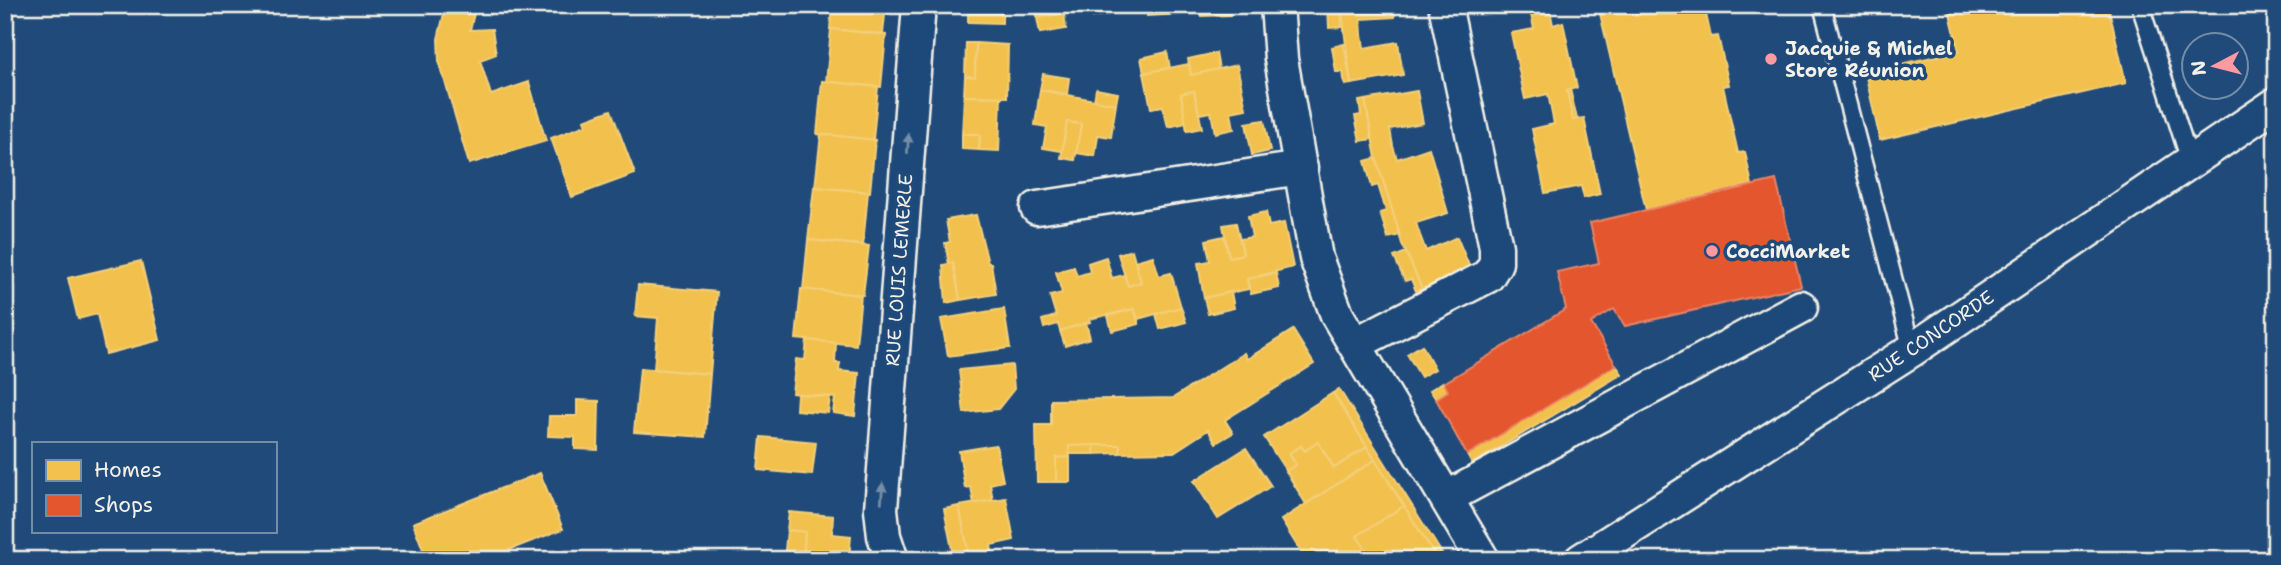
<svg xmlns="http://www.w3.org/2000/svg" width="2281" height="565" font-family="'Shantell Sans',sans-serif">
	<rect width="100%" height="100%" fill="#1f4a7a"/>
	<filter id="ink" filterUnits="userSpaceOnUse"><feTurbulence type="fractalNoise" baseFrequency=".0143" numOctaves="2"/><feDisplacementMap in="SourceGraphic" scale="14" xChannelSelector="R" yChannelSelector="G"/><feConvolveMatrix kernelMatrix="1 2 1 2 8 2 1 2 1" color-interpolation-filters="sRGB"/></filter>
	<g filter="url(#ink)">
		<g fill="#f2c14e" stroke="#f3cf7c" stroke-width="2">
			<polygon points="446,5 476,5 470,30 492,29 496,54 480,60 491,95 529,82 546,141 469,164 439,61 438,39"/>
			<polygon points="832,5 886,5 883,34 830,29"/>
			<polygon points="968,5 1002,5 1002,23 968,22"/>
			<polygon points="1035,5 1093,5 1037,18"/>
			<polygon points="1114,5 1115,13 1093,17 1091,6"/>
			<polygon points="1147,5 1201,5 1201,13 1147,16"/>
			<polygon points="1201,5 1229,5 1230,15 1202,16"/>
			<polygon points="1328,5 1341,5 1342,27 1329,28"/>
			<polygon points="1341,5 1394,5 1395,17 1361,19 1362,35 1364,48 1398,42 1403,75 1351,84"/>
			<polygon points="1529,5 1549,5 1553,25 1563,22 1577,88 1567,90 1573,120 1584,118 1600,194 1584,198 1581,186 1545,193 1532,129 1554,124 1548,94 1525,99 1511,33 1534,29"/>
			<polygon points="1598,5 1704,5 1711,37 1718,36 1729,85 1723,86 1738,153 1745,152 1752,185 1646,210"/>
			<polygon points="1948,5 2108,5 2126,83 1880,140 1865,72 1959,51"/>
			<polygon points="1064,13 1066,29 1040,33 1037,18"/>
			<polygon points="831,29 886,35 881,87 826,82"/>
			<polygon points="966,43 976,43 975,77 965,76"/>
			<polygon points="976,43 1008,45 1007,97 964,96 965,76 975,77"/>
			<polygon points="1344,44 1351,84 1345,85 1343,72 1336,72 1332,47"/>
			<polygon points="1167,52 1170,68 1144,73 1141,58"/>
			<polygon points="1216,53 1219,69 1191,75 1188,59"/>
			<polygon points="1189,64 1191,75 1237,65 1246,109 1231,112 1234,129 1215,133 1211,112 1199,114 1194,91 1181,94 1186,123 1168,127 1163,106 1151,108 1144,73"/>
			<polygon points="1043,74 1069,78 1067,94 1040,90"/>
			<polygon points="822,81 878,87 873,140 817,134"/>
			<polygon points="1096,89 1118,93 1116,104 1094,101"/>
			<polygon points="1570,89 1577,119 1573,120 1567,90"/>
			<polygon points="1040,90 1116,104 1111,137 1098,135 1095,156 1076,153 1081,124 1067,122 1062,151 1043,148 1047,127 1035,125"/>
			<polygon points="1194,91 1202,128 1187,131 1181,94"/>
			<polygon points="1417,91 1423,123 1390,129 1393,146 1397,159 1429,148 1448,213 1416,223 1420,235 1426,251 1457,237 1470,268 1422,289 1402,244 1376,158 1365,100"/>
			<polygon points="964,96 1001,97 999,151 979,150 980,134 962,134"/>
			<polygon points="1365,100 1372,139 1360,141 1355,116 1361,115 1359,101"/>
			<polygon points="611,110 635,174 572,197 551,138 586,125 584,120"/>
			<polygon points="1264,120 1270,151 1252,155 1246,123"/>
			<polygon points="1067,122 1081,124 1075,160 1061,158"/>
			<polygon points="821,134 875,140 870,192 815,187"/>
			<polygon points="962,134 980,134 979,150 962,149"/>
			<polygon points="1376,158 1400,235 1388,238 1380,213 1386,211 1378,185 1372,187 1365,161"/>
			<polygon points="814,187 868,192 863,245 808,240"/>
			<polygon points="1266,212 1269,226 1284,223 1293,267 1247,279 1249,289 1204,298 1198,263 1210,261 1206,240 1224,236 1229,257 1243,254 1240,239 1252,237 1248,216"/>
			<polygon points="976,215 988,263 991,263 996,294 960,300 953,263 949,264 945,243 950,242 946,220"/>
			<polygon points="1236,223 1243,254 1229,257 1223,225"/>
			<polygon points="808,240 869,246 863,295 803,290"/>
			<polygon points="1132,250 1141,282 1128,286 1118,254"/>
			<polygon points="1406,252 1422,289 1416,291 1411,279 1405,281 1394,257"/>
			<polygon points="1153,256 1159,276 1171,273 1181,307 1138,319 1134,309 1089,319 1090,322 1060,331 1058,324 1044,328 1042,320 1056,316 1050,296 1062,293 1056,272 1074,267 1077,276 1090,272 1088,263 1106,257 1112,278 1124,275 1128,286 1141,282 1135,261"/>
			<polygon points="141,261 160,340 106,354 97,314 78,319 68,278"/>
			<polygon points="953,263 960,300 946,303 943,265"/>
			<polygon points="1276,273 1279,288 1251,294 1247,279"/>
			<polygon points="638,285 717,292 710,374 654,369 658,318 635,316"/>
			<polygon points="801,289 861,295 856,345 796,339"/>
			<polygon points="1231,292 1234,308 1208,314 1204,298"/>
			<polygon points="1181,307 1186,322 1160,329 1156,314"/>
			<polygon points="1004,309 1010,348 948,356 941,319"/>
			<polygon points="1134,309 1139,324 1112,331 1108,316"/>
			<polygon points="1086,323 1090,338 1065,346 1060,331"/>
			<polygon points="1293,330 1314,364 1225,420 1233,433 1216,443 1208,430 1174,452 1120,453 1120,445 1069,446 1070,457 1056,458 1056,482 1037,482 1036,425 1051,425 1051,400 1173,398 1244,353 1247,359"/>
			<polygon points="807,340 836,343 835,363 840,363 839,371 859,373 855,416 833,413 835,398 792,393 796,359 805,360"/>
			<polygon points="1422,345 1435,369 1421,377 1407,354"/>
			<polygon points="1012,365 1014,389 998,409 964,413 959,370"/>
			<polygon points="1616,365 1622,374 1472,464 1467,455"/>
			<polygon points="640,368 710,374 705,437 634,432"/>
			<polygon points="1443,382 1448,391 1436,399 1430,390"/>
			<polygon points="1339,389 1446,560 1438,560 1367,447 1333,393"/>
			<polygon points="1333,393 1367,447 1334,468 1318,442 1305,451 1301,446 1289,453 1296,465 1286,471 1264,437"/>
			<polygon points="797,394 830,397 828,413 796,410"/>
			<polygon points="577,400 599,401 598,450 575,449 575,437 548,436 549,416 577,416"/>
			<polygon points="761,437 816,442 812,475 758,470"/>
			<polygon points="1318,442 1334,468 1367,447 1375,460 1306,504 1286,471 1296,465 1289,453 1301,446 1305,451"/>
			<polygon points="996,445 1003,481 990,484 993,500 974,504 971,487 965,488 959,451"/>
			<polygon points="1095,445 1094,454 1069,454 1069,446"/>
			<polygon points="1095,445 1120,445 1120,453 1094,454"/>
			<polygon points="1246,448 1271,486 1218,519 1194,481"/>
			<polygon points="1070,457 1070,482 1056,482 1056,458"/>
			<polygon points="1375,460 1404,506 1357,536 1369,554 1360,560 1306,560 1281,520"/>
			<polygon points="540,473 563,529 499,554 501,560 427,560 413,523"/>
			<polygon points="1006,498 1014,540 991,545 992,552 969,556 959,506"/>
			<polygon points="959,506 969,556 954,559 944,509"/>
			<polygon points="1404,506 1438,560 1360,560 1369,554 1357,536"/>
			<polygon points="789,512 833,516 832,534 851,536 849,560 803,560 805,532 787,530"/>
			<polygon points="787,530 805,532 803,560 784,560"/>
		</g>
		<polygon fill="#e4572e" stroke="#e98566" stroke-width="2" points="1776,180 1801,286 1625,326 1614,309 1591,323 1616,365 1467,455 1436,399 1448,391 1444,383 1566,309 1557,272 1599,263 1590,223"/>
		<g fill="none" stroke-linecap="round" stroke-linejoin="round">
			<defs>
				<g id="service">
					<polyline points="1822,5 1912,350"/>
					<polyline points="2140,5 2190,161"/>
				</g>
				<g id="minor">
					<polyline points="1277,5 1281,59 1316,258 1337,315 1483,560"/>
					<polyline points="1037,208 1301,168"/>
					<polyline points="1355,344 1488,276 1496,263 1496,247 1445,5"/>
					<polyline points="1448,497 1801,307"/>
					<polyline points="892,560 884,536 881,509 919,5"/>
					<polyline points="1581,560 1912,350 2276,104"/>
				</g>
			</defs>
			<use href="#service" stroke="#f4f1e8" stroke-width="21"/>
			<use href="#minor" stroke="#f4f1e8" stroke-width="37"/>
			<use href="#service" stroke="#1f4a7a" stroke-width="16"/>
			<use href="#minor" stroke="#1f4a7a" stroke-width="32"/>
		</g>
		<defs><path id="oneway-solid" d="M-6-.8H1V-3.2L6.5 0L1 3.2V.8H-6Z" transform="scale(1.75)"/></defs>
		<g fill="#748da6">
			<use href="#oneway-solid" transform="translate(908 144) rotate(-86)"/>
			<use href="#oneway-solid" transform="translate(882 493) rotate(-86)"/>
		</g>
	</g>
	<g fill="#ff9aa2" stroke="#1f4a7a" stroke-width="2.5">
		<circle cx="1771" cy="59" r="7"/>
		<circle cx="1712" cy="251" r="7"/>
	</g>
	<g text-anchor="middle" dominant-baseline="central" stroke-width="7" stroke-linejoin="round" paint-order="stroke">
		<g font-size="19" font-weight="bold" fill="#f4f1e8" stroke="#1f4a7a" text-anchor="start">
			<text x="1785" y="48">Jacquie &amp; Michel<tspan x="1785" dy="22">Store Réunion</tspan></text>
			<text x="1726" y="251">CocciMarket</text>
		</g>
		<g font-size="19" fill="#f4f1e8" stroke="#1f4a7a">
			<text transform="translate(899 270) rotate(-86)">RUE LOUIS LEMERLE</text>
			<text transform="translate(1931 336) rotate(-34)">RUE CONCORDE</text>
		</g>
	</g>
	<rect width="2281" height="565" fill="none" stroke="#1f4a7a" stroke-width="28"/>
	<rect x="14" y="14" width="2253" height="537" fill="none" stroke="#f4f1e8" stroke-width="2.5" filter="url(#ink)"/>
	<rect x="32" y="442" width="245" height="91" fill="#1f4a7a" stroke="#748da6" stroke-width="2"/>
	<rect x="46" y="460" width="35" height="21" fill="#f2c14e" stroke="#748da6" stroke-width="2"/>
	<text x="94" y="477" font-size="21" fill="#f4f1e8">Homes</text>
	<rect x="46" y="495" width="35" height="21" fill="#e4572e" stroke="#748da6" stroke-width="2"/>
	<text x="94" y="512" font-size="21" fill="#f4f1e8">Shops</text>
	<g transform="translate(2215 66) rotate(263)"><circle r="33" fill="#1f4a7a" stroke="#748da6" stroke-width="2"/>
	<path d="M0-5L12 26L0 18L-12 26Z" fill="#ff9aa2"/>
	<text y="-10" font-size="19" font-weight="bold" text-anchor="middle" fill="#f4f1e8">N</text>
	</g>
</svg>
